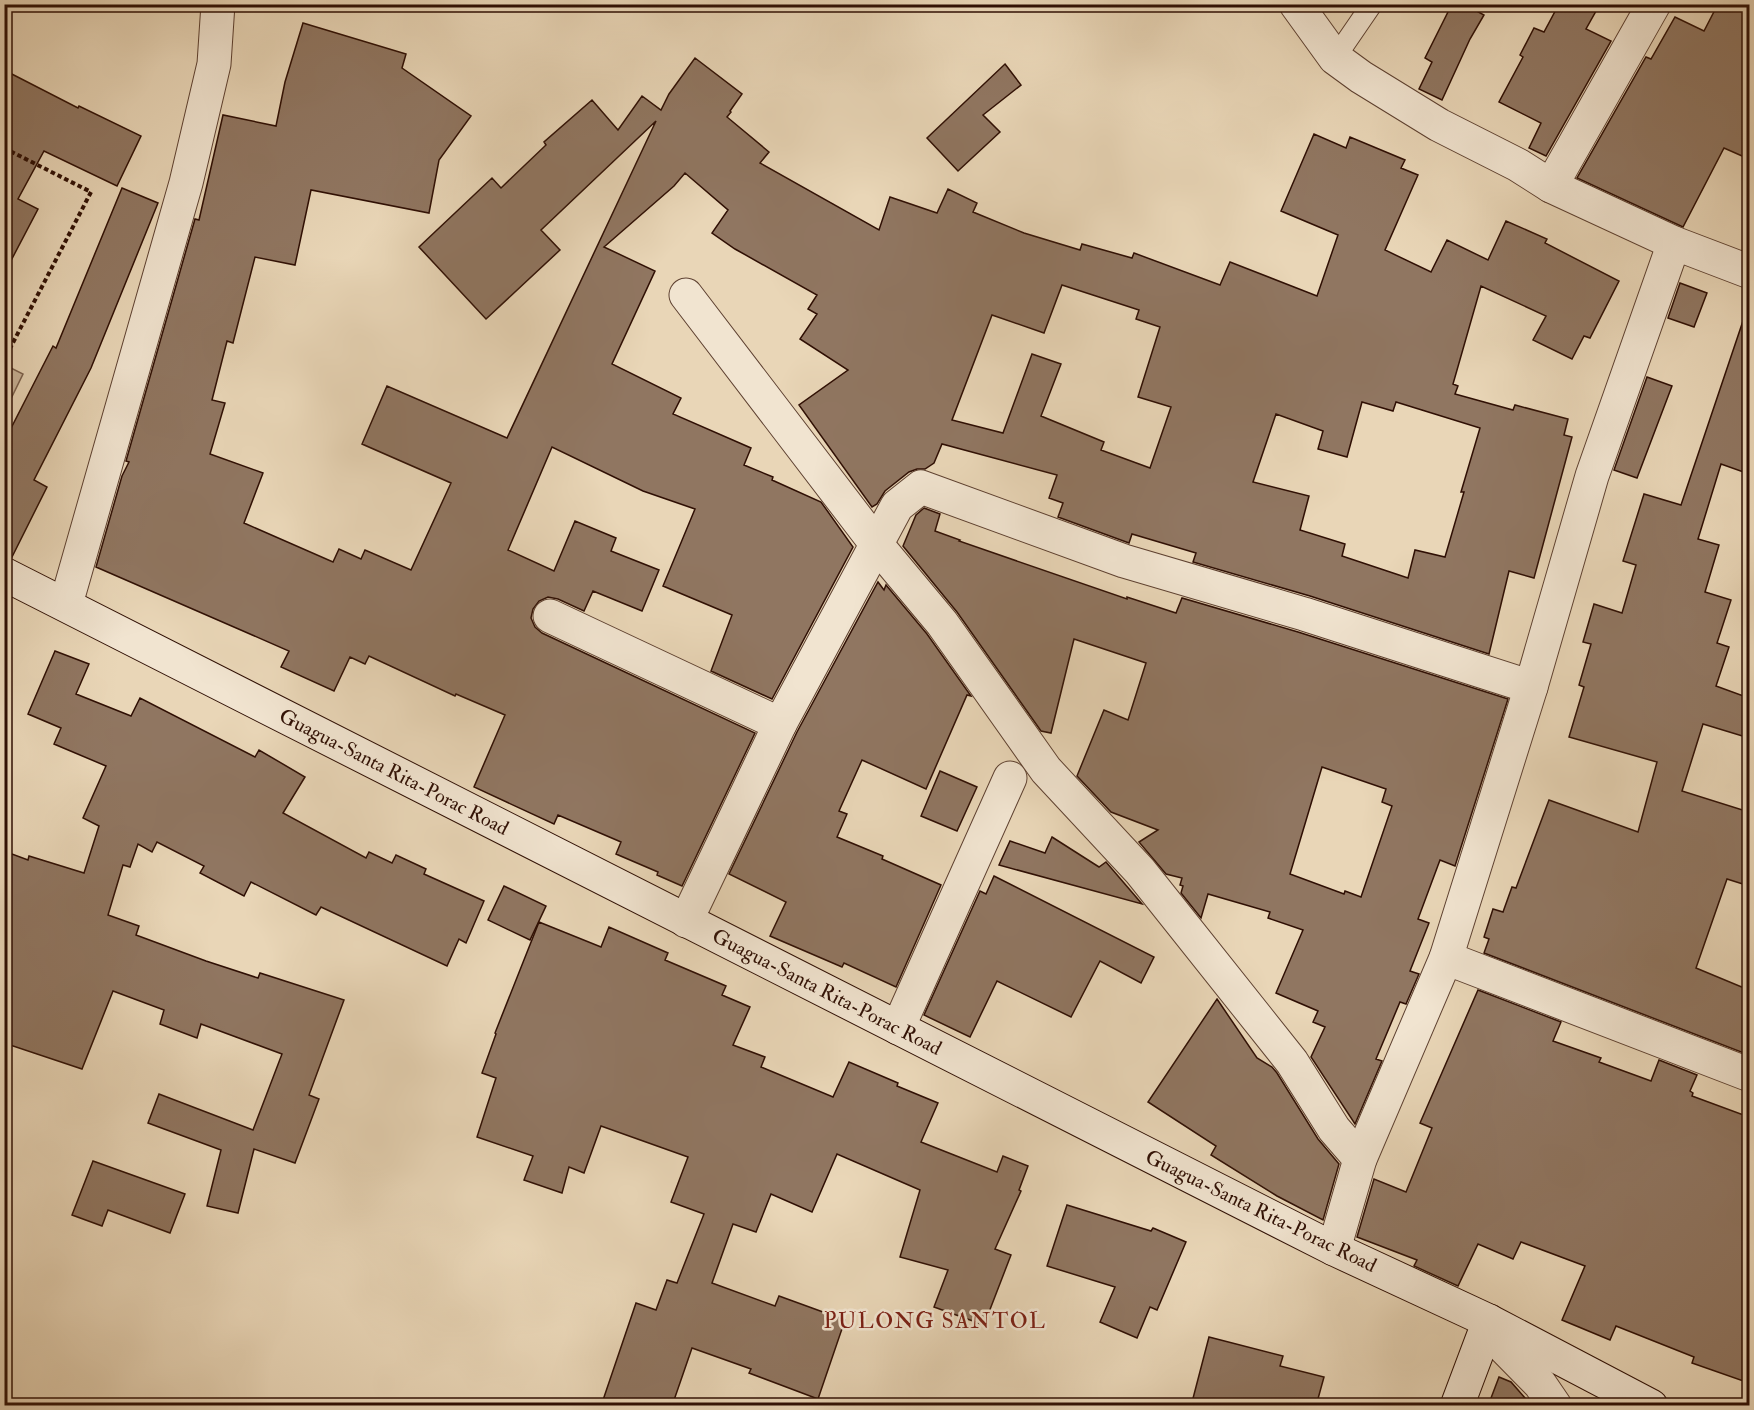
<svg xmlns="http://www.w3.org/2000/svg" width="1754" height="1410" font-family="'IM FELL Double Pica',serif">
	<rect width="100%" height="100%" fill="#e9d6b7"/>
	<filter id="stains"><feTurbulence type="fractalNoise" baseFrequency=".00333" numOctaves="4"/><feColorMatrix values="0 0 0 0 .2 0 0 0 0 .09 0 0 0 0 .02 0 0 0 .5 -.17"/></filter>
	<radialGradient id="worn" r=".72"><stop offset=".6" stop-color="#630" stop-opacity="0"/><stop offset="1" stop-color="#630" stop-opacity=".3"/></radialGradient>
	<polygon fill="#c9b499" stroke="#7c624e" stroke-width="1.5" points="5,365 23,374 5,411"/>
	<g fill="#907661" stroke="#2f0f04" stroke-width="1.5" fill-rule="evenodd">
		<polygon points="1452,4 1464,4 1484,15 1470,39 1442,100 1419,89 1432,62 1425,58"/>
		<polygon points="1559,4 1600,4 1586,29 1611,41 1546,156 1529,148 1541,123 1499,102 1523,57 1520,55 1534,28 1544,32"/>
		<polygon points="1718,4 1749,4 1749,159 1724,148 1683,227 1577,178 1646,57 1651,59 1675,17 1704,31"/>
		<path d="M303,23L406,54L402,68L471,116L439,160L429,213L311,190L295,265L255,257L233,343L227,341L212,400L225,403L210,454L263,473L244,523L333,562L339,549L361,559L365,550L411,570L451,483L362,444L387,386L507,438L656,121L541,230L560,250L486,319L419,247L492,178L501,188L546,145L544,142L592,100L618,130L642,96L661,110L669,94L695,58L742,94L730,111L731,112L727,117L769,152L760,163L879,230L890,197L937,213L948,189L977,203L973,212L1024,233L1080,250L1082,244L1132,258L1134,253L1220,285L1230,262L1317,296L1338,235L1281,211L1314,134L1346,148L1350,137L1405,160L1401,168L1418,175L1385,250L1431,272L1447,240L1488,260L1506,221L1547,239L1545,243L1619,281L1590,338L1584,336L1572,359L1533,340L1546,316L1481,286L1453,384L1458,386L1455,394L1513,410L1515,405L1568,419L1564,435L1572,437L1534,578L1509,571L1489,654L1310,596L1193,562L1196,553L1132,534L1129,543L1058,517L1063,503L1049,498L1057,475L942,444L934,463L925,469H917L909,472L885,491L877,504L872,507L799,405L848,370L800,339L817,314L808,309L817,295L735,249L712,233L728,210L685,173L674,186L604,247L655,271L612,364L681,398L673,414L751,448L744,465L773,477L772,480L821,502L853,547L772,699L711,671L732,615L663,586L695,509L643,491L552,447L508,550L554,571L575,521L616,538L611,551L659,570L642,611L593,591L584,611L558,599L548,597L539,601L533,609L531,618L535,627L542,633L755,733L682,886L657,875L658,872L616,854L621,842L558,815L554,824L474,787L505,715L456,694L455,696L369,656L365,664L350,657L334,691L281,667L289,651L96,567L122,476L129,462L126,461L195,219L199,220L223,115L276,126L285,82ZM1062,285L1139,310L1136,319L1160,327L1138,397L1171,407L1150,468L1101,450L1104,442L1041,416L1061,364L1032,354L1003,433L952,420L992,315L1044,333ZM1362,402L1393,411L1396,402L1480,428L1461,492H1464L1445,557L1415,550L1408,578L1342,556L1345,544L1300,530L1309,496L1253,482L1276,414L1323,431L1318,449L1347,457Z"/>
		<polygon points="1005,64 1021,85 983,115 1000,132 958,171 927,138"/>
		<polygon points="4,70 78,108 79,106 141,136 117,186 44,151 18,199 38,209 4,274"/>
		<polygon points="122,188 158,203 91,368 34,480 47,487 12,557 4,556 4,442 53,346 56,348"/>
		<polygon points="1680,283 1707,293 1694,327 1668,318"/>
		<polygon points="1745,315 1749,316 1749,474 1721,464 1698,539 1719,545 1705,592 1731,600 1717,643 1729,647 1716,686 1749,698 1749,738 1703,724 1682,791 1749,812 1749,886 1727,879 1696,968 1749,990 1749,1055 1484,953 1489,939 1484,937 1493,909 1503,912 1512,887 1516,888 1549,800 1638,832 1657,762 1569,737 1584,687 1579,685 1591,644 1583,642 1594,604 1622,613 1636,565 1623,561 1644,494 1681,505"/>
		<polygon points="1647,377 1672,386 1637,478 1614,470"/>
		<path d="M924,508L940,514L935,531L960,540L959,541L1127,599V597L1176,613L1182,598L1298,632L1508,699L1455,866L1440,860L1418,919L1429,923L1410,971L1419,974L1406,1004L1400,1002L1376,1059L1382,1061L1355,1124L1311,1057L1325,1027L1313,1022L1318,1011L1276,993L1303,930L1268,918L1270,912L1208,894L1201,918L1181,893L1183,886L1180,885L1182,878L1166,874L1139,842L1158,830L1111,812L1077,776L1104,710L1128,720L1146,663L1074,639L1051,733L1041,731L957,612L903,546L916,515ZM1322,767L1386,789L1382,802L1392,806L1361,897L1345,891L1344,894L1290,874Z"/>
		<polygon points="878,582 884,590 886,585 927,634 971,696 967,695 926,789 862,760 839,811 847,814 837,837 883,856 882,859 941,885 896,987 844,963 842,967 770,936 786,902 729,874 797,732"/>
		<polygon points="55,651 89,664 76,694 131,716 140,698 255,757 259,750 305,777 283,813 366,858 369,852 392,863 396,855 426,869 424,874 484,901 466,943 459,939 447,966 321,907 316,915 251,882 244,896 200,873 204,866 157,842 152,852 138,844 130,867 123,865 108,915 139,926 136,935 206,961 258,978 260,973 344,1000 309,1095 319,1099 295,1163 254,1149 238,1213 207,1206 221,1150 148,1123 159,1094 253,1130 282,1054 201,1024 197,1038 160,1024 164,1010 113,991 82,1069 4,1043 4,851 28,860 29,856 84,873 99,826 83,818 106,766 54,744 61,728 28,714"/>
		<polygon points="940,771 977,787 957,831 921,816"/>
		<polygon points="1052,837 1099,867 1106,862 1142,904 999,865 1010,841 1045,853"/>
		<polygon points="994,876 1154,957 1141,983 1100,961 1071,1017 997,981 970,1037 924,1015 980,891 986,894"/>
		<polygon points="504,886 546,906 530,940 488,920"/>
		<polygon points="539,922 601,947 609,927 668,953 665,960 726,986 722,995 750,1007 733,1045 765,1057 761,1067 833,1097 849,1062 898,1083 897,1086 938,1103 921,1142 997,1172 1003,1156 1028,1166 1019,1190 1021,1191 995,1249 1011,1255 984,1325 934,1307 948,1270 900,1257 920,1190 837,1154 812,1212 771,1194 756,1232 733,1224 712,1283 775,1306 779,1296 845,1320 818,1399 749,1373 751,1369 692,1348 672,1406 601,1406 636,1303 656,1310 667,1280 677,1283 704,1214 671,1202 688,1157 601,1126 584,1173 569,1167 562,1193 524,1180 533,1156 477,1137 496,1078 482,1073 496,1034 495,1033"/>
		<polygon points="1478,990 1561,1022 1553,1041 1601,1058 1599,1062 1651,1081 1659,1060 1697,1075 1690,1091 1693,1093 1692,1096 1749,1117 1749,1383 1692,1363 1694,1357 1616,1326 1610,1340 1562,1320 1585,1266 1521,1242 1513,1259 1478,1244 1458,1286 1414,1266 1417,1260 1357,1237 1374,1179 1406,1192 1432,1128 1420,1123"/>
		<polygon points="1217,999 1257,1058 1272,1067 1277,1073 1318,1139 1339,1164 1323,1220 1277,1196 1211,1155 1216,1146 1148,1102"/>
		<polygon points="93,1161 185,1194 170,1233 108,1210 102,1226 72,1215"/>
		<polygon points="1067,1205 1151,1231 1153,1228 1186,1242 1157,1310 1150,1307 1137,1338 1100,1322 1115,1287 1047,1266"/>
		<polygon points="1209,1337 1283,1356 1280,1366 1324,1377 1316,1406 1191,1406"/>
		<polygon points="1499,1377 1511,1382 1532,1406 1488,1406"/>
	</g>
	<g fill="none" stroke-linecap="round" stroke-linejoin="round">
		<defs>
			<polyline id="lane" points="1335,58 1372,4"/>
			<g id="street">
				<polyline points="1296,4 1335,58 1361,77 1439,125 1518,165 1551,186 1674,243 1750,272"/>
				<polyline points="1551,186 1654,4"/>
				<polyline points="686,295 877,545 942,623 1046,770 1140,871 1292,1062 1334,1129 1360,1159"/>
				<polyline points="66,604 186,183 214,64 218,4"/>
				<polyline points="550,616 780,724"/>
				<polyline points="686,921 780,724 897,506 921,487 1124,561 1304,614 1531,687"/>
				<polyline points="1446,958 1750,1075"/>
				<polyline points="898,1028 1010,778"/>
				<polyline points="1334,1249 1360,1159 1446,958 1531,687 1592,476 1674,243"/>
				<polyline points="1486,1329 1540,1384 1555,1406"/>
			</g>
			<g id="secondary">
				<polyline points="4,574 1334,1249 1489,1321 1651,1406"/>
				<polyline points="1457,1406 1489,1321"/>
			</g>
		</defs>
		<use href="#lane" stroke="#5e4131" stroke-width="22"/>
		<use href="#street" stroke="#5e4131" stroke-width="35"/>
		<use href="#secondary" stroke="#2f0f04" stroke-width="35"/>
		<polyline stroke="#2f0f04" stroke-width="4" stroke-dasharray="4.5 3" stroke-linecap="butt" points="4,148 91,192 4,360"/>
		<use href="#lane" stroke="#f1e4d0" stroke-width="20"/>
		<use href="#street" stroke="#f1e4d0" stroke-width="33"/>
		<use href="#secondary" stroke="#f1e4d0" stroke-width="33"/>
	</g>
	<g text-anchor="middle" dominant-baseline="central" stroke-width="5" stroke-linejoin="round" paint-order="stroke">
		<g font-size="20" fill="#2f0f04" stroke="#f1e4d0">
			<text transform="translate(394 772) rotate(27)">Guagua-Santa Rita-Porac Road</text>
			<text transform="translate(827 992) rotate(27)">Guagua-Santa Rita-Porac Road</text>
			<text transform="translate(1261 1211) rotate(26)">Guagua-Santa Rita-Porac Road</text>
		</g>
		<g font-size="22" letter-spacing="1.5" fill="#7a1f14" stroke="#f1e4d0">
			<text x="935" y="1321">PULONG SANTOL</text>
		</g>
	</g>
	<rect width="1754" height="1410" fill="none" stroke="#e9d6b7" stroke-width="24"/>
	<rect x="6" y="6" width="1742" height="1398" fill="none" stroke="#2f0f04" stroke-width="3"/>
	<rect x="12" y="12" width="1730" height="1386" fill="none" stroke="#2f0f04" stroke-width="1.5"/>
	<rect width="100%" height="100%" filter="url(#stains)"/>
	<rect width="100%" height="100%" fill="url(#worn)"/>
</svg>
